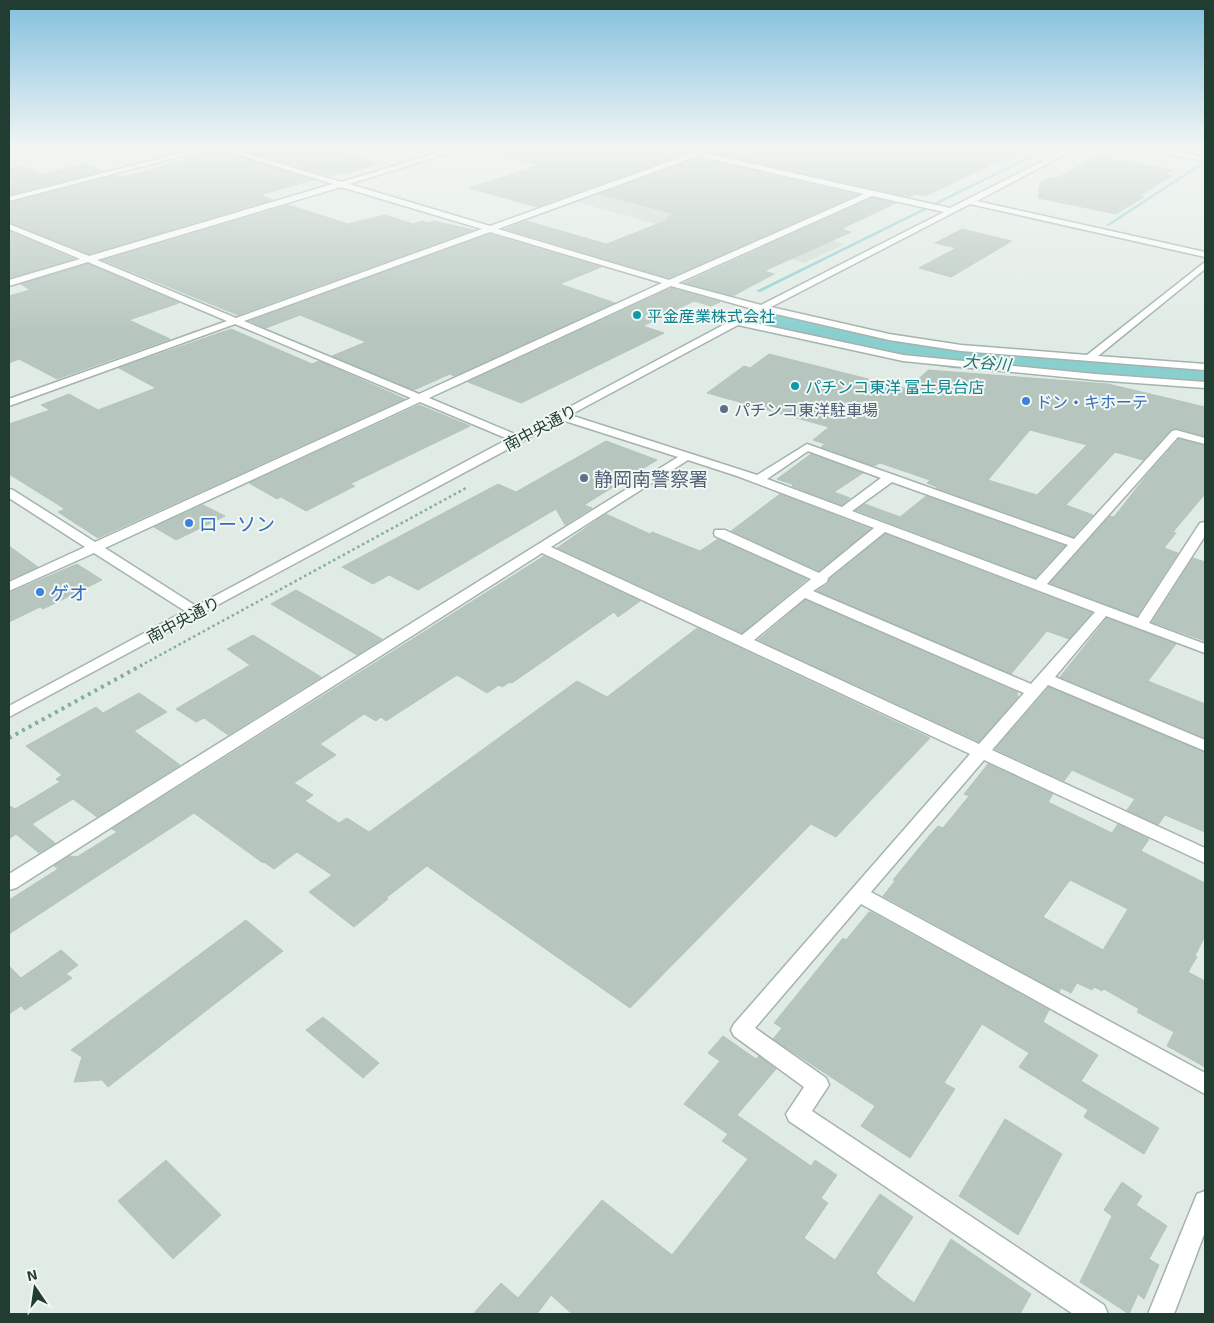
<svg xmlns="http://www.w3.org/2000/svg" width="1214" height="1323" font-family="'Exo 2','Noto Sans JP',sans-serif">
	<rect width="100%" height="100%" fill="#e1ebe5"/>
	<polygon fill="#cfdbd4" points="596,193 679,214 700,206 845,244 804,263 737,242 731,245 573,201"/>
	<g fill="none" stroke-linecap="round" stroke-linejoin="round">
		<g fill="#89cfd0" fill-rule="evenodd">
			<polygon points="1046,148 1051,148 760,292 756,291"/>
			<polygon points="1204,161 1205,161 1205,163 1109,226 1106,225"/>
		</g>
		<polygon fill="#89cfd0" fill-rule="evenodd" points="772,312 897,341 952,350 1205,370 1205,388 952,368 897,359 762,326 758,320 762,314"/>
	</g>
	<g fill="#b6c6be" stroke="#b3c5bb" fill-rule="evenodd">
		<polygon points="215,148 313,180 260,195 274,200 89,254 9,222 9,203 117,175 123,177 197,157 192,156"/>
		<polygon points="235,148 326,148 380,163 345,174 341,173 330,176"/>
		<polygon points="502,148 667,148 684,154 537,207 469,188 540,165 501,155"/>
		<polygon points="691,148 1027,148 925,196 915,194 909,197"/>
		<polygon points="1097,156 1172,170 1165,175 1171,176 1139,196 1144,197 1116,214 1038,198 1040,183 1050,178 1055,179"/>
		<polygon points="698,158 858,195 669,278 505,229 527,221 606,244 612,242 670,219 666,218 675,214 599,194"/>
		<polygon points="84,164 104,171 9,195 9,169 21,166 42,174"/>
		<polygon points="872,198 896,203 841,229 851,232 764,271 774,274 733,296 684,283"/>
		<polygon points="289,205 348,224 385,215 413,224 422,221 429,223 433,221 474,230 238,315 103,260"/>
		<polygon points="962,229 1012,241 951,277 919,268 956,248 935,243"/>
		<polygon points="9,231 74,259 9,278"/>
		<polygon points="489,234 601,267 560,284 615,303 454,376 450,374 414,390 332,356 366,342 300,315 266,328 250,321"/>
		<polygon points="88,264 179,303 129,320 170,339 57,379 19,359 9,363 9,296 30,290 21,284"/>
		<polygon points="671,288 720,302 711,306 694,301 643,326 664,333 521,403 468,382"/>
		<polygon points="231,329 312,364 319,361 405,399 98,538 58,512 65,509 9,474 9,424 50,410 41,405 69,394 98,410 156,388 119,368"/>
		<path d="M769,354L908,389L928,370L1108,384L1205,407V436L1176,428L1171,430L1143,460L1115,452L1066,505L1093,515L1073,537L936,488L937,487L927,483L930,480L880,463L874,466L821,447L825,444L813,440L829,427L707,393L744,366L750,368ZM1030,430L1087,445L1037,495L988,480Z"/>
		<polygon points="419,405 470,426 350,484 355,486 306,511 281,497 277,499 249,483"/>
		<polygon points="1179,439 1205,446 1205,494 1173,532 1176,533 1164,548 1178,553 1137,616 1050,583 1110,516 1114,517 1146,476"/>
		<polygon points="606,441 657,460 584,505 592,508 565,525 556,509 418,590 389,575 373,584 342,567 498,484 516,492"/>
		<polygon points="811,454 863,473 834,492 850,498 842,505 792,486 794,485 777,479"/>
		<polygon points="780,494 870,529 819,571 731,531"/>
		<polygon points="926,496 1065,546 1035,578 856,510 865,504 900,517"/>
		<polygon points="203,505 225,516 176,540 154,527"/>
		<polygon points="606,514 650,534 652,532 700,551 718,539 807,579 742,633 557,548"/>
		<polygon points="885,534 1092,613 1069,639 1047,631 1011,674 817,591 828,584 830,579"/>
		<polygon points="9,546 38,567 9,580"/>
		<polygon points="544,556 640,601 618,617 614,612 512,683 510,682 502,687 499,685 487,693 457,675 386,721 381,717 376,721 364,714 320,744 336,755 294,783 313,795 305,801 339,823 347,818 369,832 577,681 607,697 697,628 930,738 836,837 811,824 630,1008 427,866 386,898 388,899 354,927 309,892 332,875 297,852 274,869 264,862 263,863 194,813 9,934 9,900 58,869 54,866 70,856 77,857 117,832 112,829"/>
		<polygon points="1193,558 1205,562 1205,641 1152,622"/>
		<polygon points="77,564 102,580 43,609 40,607 9,622 9,593"/>
		<polygon points="296,590 330,609 382,639 357,655 271,604"/>
		<polygon points="805,600 1017,692 1018,697 979,742 758,640"/>
		<polygon points="1107,618 1176,644 1148,681 1205,704 1205,738 1060,677"/>
		<polygon points="253,635 321,677 228,735 204,718 196,722 176,709 250,665 227,649"/>
		<polygon points="1049,687 1205,753 1205,832 1165,815 1158,825 1127,810 1135,799 1072,770 1064,781 995,749"/>
		<polygon points="139,693 167,712 134,731 180,765 97,817 73,799 32,824 55,843 39,853 16,834 9,839 10,806 15,809 60,782 56,779 62,775 26,746 96,707 103,713"/>
		<path d="M988,764L1053,794L1048,802L1112,833L1118,824L1149,839L1141,851L1205,883V936L1195,956L1197,957L1188,972L1205,981V1067L1167,1046L1174,1032L1137,1012L1139,1009L1104,989L1102,991L1094,987L1092,990L1077,983L1071,993L1061,988L1059,992L883,896L895,881L893,880L929,836L938,826L943,828L969,796L964,794ZM1070,880L1128,909L1103,950L1043,917Z"/>
		<polygon points="869,912 871,912 1049,1010 1043,1022 1098,1055 1081,1081 1159,1128 1144,1154 1084,1117 1088,1110 1019,1067 1029,1053 982,1024 944,1083 955,1089 910,1158 861,1126 875,1106 773,1039 782,1028 774,1023 843,938 846,940"/>
		<polygon points="246,920 283,951 108,1087 102,1080 74,1082 82,1057 71,1050"/>
		<polygon points="61,950 78,965 66,974 72,978 25,1010 21,1006 9,1014 9,966 21,978"/>
		<polygon points="323,1017 379,1063 363,1078 306,1030"/>
		<polygon points="723,1036 756,1059 759,1056 776,1069 737,1115 811,1166 815,1160 837,1175 821,1198 828,1203 804,1238 835,1260 880,1194 913,1217 876,1273 882,1279 914,1303 951,1239 1031,1294 1020,1314 572,1314 551,1295 537,1314 473,1314 501,1283 518,1298 602,1200 672,1255 748,1159 722,1141 728,1134 684,1104 720,1061 708,1053"/>
		<polygon points="1005,1119 1062,1154 1018,1235 959,1196"/>
		<polygon points="166,1160 221,1215 173,1259 118,1201"/>
		<polygon points="1122,1182 1142,1196 1136,1205 1167,1226 1149,1259 1159,1265 1144,1299 1138,1294 1129,1314 1080,1282 1112,1216 1104,1210"/>
	</g>
	<g fill="none" stroke-linecap="round" stroke-linejoin="round">
		<defs>
			<g id="minor">
				<polygon points="201,148 213,148 9,201 9,197"/>
				<path d="M217,148H228L341,182L454,148H465L349,184L490,226L690,154L669,148H682L950,208L1068,148H1077L977,201L1205,252V257L970,204L771,307L889,334L961,345L1087,355L1205,262V269L1098,356L1205,364V370L961,351L889,340L763,311L745,321L903,355L1095,374L1205,382V388L1095,380L903,361L738,325L570,415L757,475L807,444L1074,539L1172,431L1176,430L1205,438V444L1178,437L1047,584L1138,618L1200,523L1205,522V536L1149,623L1205,644V653L1106,616L1055,677L1205,740V751L1048,685L992,750L1205,848V863L984,760L871,892L1205,1073V1094L861,904L755,1028L826,1078L829,1085L812,1111L1104,1305L1108,1314H1073L789,1121L786,1114L804,1087L734,1036L731,1030L734,1024L970,754L542,553L16,888L9,890V874L678,457L562,420L9,717V706L185,611L94,553L9,591V582L85,547L9,498V489L13,490L95,542L411,398L235,324L9,406V399L227,321L88,262L9,286V280L80,259L9,229V224L89,256L333,184ZM698,156L864,194L669,280L498,229ZM341,187L482,229L236,318L97,260ZM872,196L944,212L761,305L678,283ZM490,232L662,283L419,394L244,321ZM671,286L753,309L517,435L429,398ZM420,402L508,439L196,606L105,548ZM808,451L881,478L842,507L767,479ZM688,460L737,476L874,528L819,573L725,530H715L714,533L715,536L811,579L742,635L551,547ZM892,482L1068,545L1036,580L852,511ZM885,532L1095,612L1031,684L813,591L827,582L828,578ZM805,598L1024,693L979,744L754,640Z"/>
				<polygon points="1141,148 1156,148 1205,157 1205,161"/>
				<polygon points="1205,1191 1205,1232 1174,1314 1148,1314 1197,1194"/>
			</g>
		</defs>
		<use href="#minor" stroke="#a4b3ab" stroke-width="3"/>
		<polyline stroke="#81af9b" stroke-width="2.5" stroke-dasharray="2.5 3" stroke-linecap="butt" points="140,666 466,488"/>
		<polyline stroke="#81af9b" stroke-width="4" stroke-dasharray="3 4.5" stroke-linecap="butt" points="9,738 142,665"/>
		<use href="#minor" fill="#fff" fill-rule="evenodd"/>
	</g>
	<linearGradient id="sky" x2="0" y2="1"><stop stop-color="#82bfde"/><stop offset="0.44" stop-color="#f2f6f3"/><stop offset="1" stop-color="#f2f6f3" stop-opacity="0"/></linearGradient>
	<rect width="1214" height="333" fill="url(#sky)"/>
	<g fill="#0f9aa8" stroke="#f1f8f4" stroke-width="2">
		<circle cx="637" cy="315" r="5"/>
		<circle cx="795" cy="386" r="5"/>
	</g>
	<g fill="#3f7fe0" stroke="#f1f8f4" stroke-width="2">
		<circle cx="1026" cy="401" r="5"/>
		<circle cx="189" cy="523" r="5"/>
		<circle cx="40" cy="592" r="5"/>
	</g>
	<g fill="#5c6f8a" stroke="#f1f8f4" stroke-width="2">
		<circle cx="724" cy="409" r="5"/>
		<circle cx="584" cy="478" r="5"/>
	</g>
	<g text-anchor="middle" dominant-baseline="central" stroke-width="4" stroke-linejoin="round" paint-order="stroke">
		<g font-size="16" fill="#0d838f" stroke="#f1f8f4" text-anchor="start">
			<text x="647" y="315">平金産業株式会社</text>
			<text x="805" y="386">パチンコ東洋 富士見台店</text>
		</g>
		<g font-size="16" font-style="italic" fill="#1c7477" stroke="#f1f8f4">
			<text transform="translate(987 362) rotate(5)">大谷川</text>
		</g>
		<g font-size="16" fill="#366cbe" stroke="#f1f8f4" text-anchor="start">
			<text x="1036" y="401">ドン・キホーテ</text>
		</g>
		<g font-size="16" fill="#4e5e75" stroke="#f1f8f4" text-anchor="start">
			<text x="734" y="409">パチンコ東洋駐車場</text>
		</g>
		<g font-size="16" fill="#213c31" stroke="#f1f8f4">
			<text transform="translate(540 427) rotate(-28)">南中央通り</text>
			<text transform="translate(183 619) rotate(-28)">南中央通り</text>
		</g>
		<g font-size="19" fill="#4e5e75" stroke="#f1f8f4" text-anchor="start">
			<text x="594" y="478">静岡南警察署</text>
		</g>
		<g font-size="19" fill="#366cbe" stroke="#f1f8f4" text-anchor="start">
			<text x="199" y="523">ローソン</text>
			<text x="50" y="592">ゲオ</text>
		</g>
	</g>
	<rect width="1214" height="1323" fill="none" stroke="#213c31" stroke-width="20"/>
	<g transform="translate(35 1288) rotate(347)" stroke="#f1f8f4" stroke-width="4" paint-order="stroke">
	<path d="M0-4L9 19L0 12L-9 19Z" fill="#213c31"/>
	<text y="-8" font-size="14" font-weight="bold" text-anchor="middle" fill="#213c31">N</text>
	</g>
</svg>
